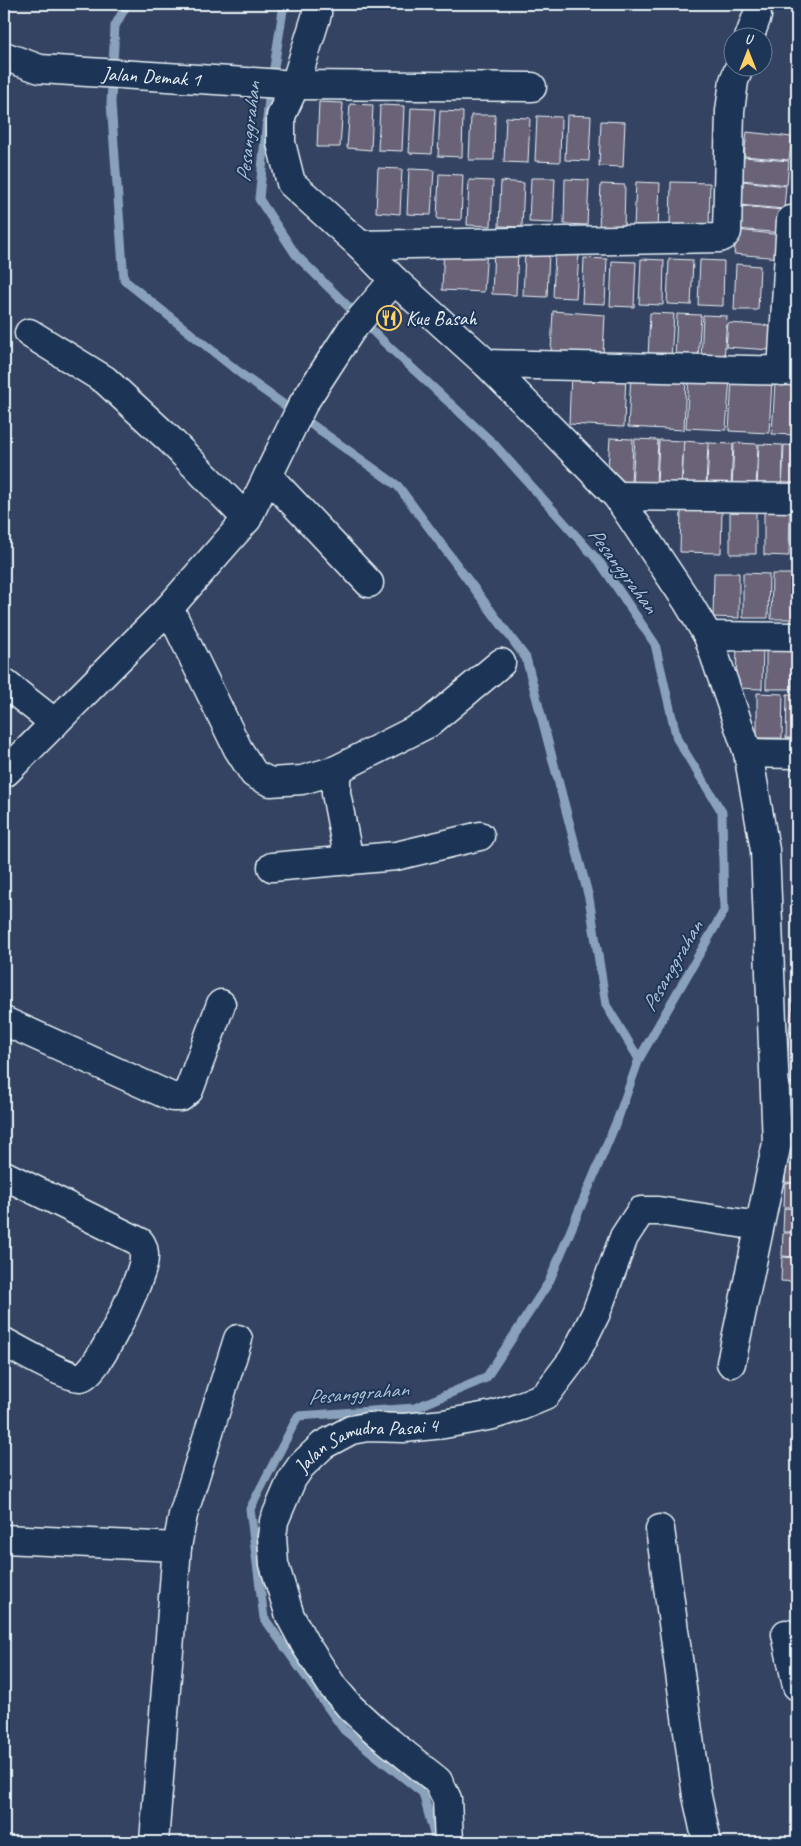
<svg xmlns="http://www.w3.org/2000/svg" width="801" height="1846" font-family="Caveat,sans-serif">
	<rect width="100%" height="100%" fill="#344361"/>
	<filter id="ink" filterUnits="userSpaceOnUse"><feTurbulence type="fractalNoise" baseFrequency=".02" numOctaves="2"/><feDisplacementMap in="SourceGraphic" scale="10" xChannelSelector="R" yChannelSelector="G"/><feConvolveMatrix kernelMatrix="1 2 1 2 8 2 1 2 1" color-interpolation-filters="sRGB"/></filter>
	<g filter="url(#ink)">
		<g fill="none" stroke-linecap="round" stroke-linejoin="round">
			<g stroke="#89a1ba" stroke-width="9">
				<polyline points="127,4 115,26 111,103 124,280 245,377 398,486 526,658 589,898 606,1005 639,1059"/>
				<polyline points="284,4 269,99 259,199 296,255 386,344 494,444 601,564 655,644 677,739 722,812 724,911 639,1059 618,1118 549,1282 486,1378 415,1408 298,1416 250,1509 264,1618 344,1730 423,1793 435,1838 432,1842"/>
			</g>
		</g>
		<g fill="#6a6478" stroke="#e8f1f8">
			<polygon points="319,102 343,103 340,147 317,147"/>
			<polygon points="350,104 373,105 371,150 347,148"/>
			<polygon points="380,105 404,106 402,151 378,150"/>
			<polygon points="411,108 435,109 432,154 409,153"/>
			<polygon points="440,111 463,112 462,157 438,156"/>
			<polygon points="471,115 495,115 494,160 469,160"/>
			<polygon points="567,115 591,116 589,161 565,160"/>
			<polygon points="537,116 561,117 560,162 535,161"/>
			<polygon points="506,117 530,118 528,163 504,162"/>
			<polygon points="601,121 625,122 623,167 599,166"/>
			<polygon points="747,132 792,137 789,160 744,156"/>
			<polygon points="744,157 789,161 787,185 742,180"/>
			<polygon points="378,168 402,169 400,214 376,212"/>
			<polygon points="409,169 434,170 431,215 407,214"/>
			<polygon points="439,174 463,175 461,220 437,219"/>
			<polygon points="531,178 555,178 553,223 529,222"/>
			<polygon points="565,179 589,180 587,225 564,224"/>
			<polygon points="469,180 493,181 491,226 467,225"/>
			<polygon points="501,181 524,183 522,227 499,226"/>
			<polygon points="742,181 786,186 784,209 739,205"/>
			<polygon points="636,182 660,183 658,228 634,227"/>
			<polygon points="671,182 710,183 709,228 670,227"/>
			<polygon points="601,184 625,185 624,230 599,229"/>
			<polygon points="739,206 784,210 782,233 737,229"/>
			<polygon points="737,230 782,235 780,258 734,254"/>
			<polygon points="444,245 487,248 484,292 442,290"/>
			<polygon points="494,249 518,251 516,295 492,294"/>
			<polygon points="525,251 549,252 547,297 523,296"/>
			<polygon points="555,252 579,254 576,298 553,297"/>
			<polygon points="584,258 607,259 605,304 582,303"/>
			<polygon points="641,259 664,260 663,305 639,304"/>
			<polygon points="669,259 693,260 691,305 667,304"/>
			<polygon points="700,260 724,261 723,306 698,305"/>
			<polygon points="612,261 636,262 634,307 610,306"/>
			<polygon points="736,264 760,266 758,310 734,310"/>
			<polygon points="553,311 605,315 603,355 551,352"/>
			<polygon points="650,313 674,314 671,359 648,358"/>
			<polygon points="677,314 701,315 698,360 675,359"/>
			<polygon points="703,315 727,316 724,361 701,360"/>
			<polygon points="728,323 773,326 771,350 726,347"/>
			<polygon points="571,370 626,373 624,427 569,424"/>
			<polygon points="631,374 686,376 684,430 628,427"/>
			<polygon points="689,376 730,378 726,430 686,428"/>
			<polygon points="732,379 772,381 769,433 729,431"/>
			<polygon points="775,382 797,383 797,435 772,434"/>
			<polygon points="610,438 633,439 631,484 607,483"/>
			<polygon points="635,439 658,440 656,485 632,484"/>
			<polygon points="659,440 684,441 681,486 657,485"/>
			<polygon points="684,441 708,443 706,487 682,486"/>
			<polygon points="709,443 733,444 731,488 707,487"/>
			<polygon points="734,443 758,444 756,489 732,488"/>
			<polygon points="759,444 783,445 782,490 757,489"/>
			<polygon points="784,445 797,446 797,491 782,490"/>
			<polygon points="681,508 722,509 721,553 680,552"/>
			<polygon points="730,509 756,510 756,554 730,554"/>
			<polygon points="764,511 790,511 789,556 764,555"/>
			<polygon points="714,573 739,573 739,618 713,617"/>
			<polygon points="743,573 769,574 768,618 743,618"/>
			<polygon points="772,574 797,574 797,619 771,619"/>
			<polygon points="737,644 763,644 762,689 736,688"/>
			<rect x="766" y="644" width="26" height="45"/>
			<rect x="795" y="645" width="2" height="45"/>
			<polygon points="757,693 783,694 782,738 757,738"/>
			<polygon points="787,694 797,694 797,738 786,738"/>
			<polygon points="795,959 797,959 797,983 794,982"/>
			<polygon points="794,983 797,984 797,1007 792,1007"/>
			<polygon points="792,1008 797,1008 797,1032 789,1032"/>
			<polygon points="789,1033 797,1033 797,1057 788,1056"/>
			<polygon points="787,1059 797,1059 797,1083 785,1082"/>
			<polygon points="785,1083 797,1084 797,1108 783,1107"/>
			<polygon points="783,1108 797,1109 797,1133 781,1132"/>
			<polygon points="786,1158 797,1159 797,1183 785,1182"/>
			<polygon points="785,1183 797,1184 797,1207 784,1207"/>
			<polygon points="784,1208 797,1209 797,1232 783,1232"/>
			<polygon points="783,1233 797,1233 797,1257 782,1256"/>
			<polygon points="782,1257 797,1258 797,1282 781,1281"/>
		</g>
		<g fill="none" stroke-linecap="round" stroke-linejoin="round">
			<defs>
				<g id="minor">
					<polyline points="317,4 317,14 295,85 281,116 281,143 291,183 360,245 394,280 487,364 617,496 687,601 708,636 748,753 765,850 777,1143 731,1363"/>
					<polyline points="749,38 757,16"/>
					<path id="s1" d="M4,56L40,69L295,85L253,82"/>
					<polyline points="295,85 532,87"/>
					<polyline points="360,245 720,238 724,236 727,232 730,111 734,81 739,68"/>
					<polyline points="29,333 105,380 170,440 247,519"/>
					<polyline points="487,364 797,371"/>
					<polyline points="782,371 791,220"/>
					<polyline points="268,476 369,583"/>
					<polyline points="617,496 797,498"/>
					<polyline points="169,608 238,749 254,774 270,782 302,780 336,770 429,723 501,663"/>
					<polyline points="708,636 797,637"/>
					<polyline points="4,683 55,723"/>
					<polyline points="748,753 797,754"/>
					<polyline points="336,770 336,793 349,861"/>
					<polyline points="6,772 169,608 247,519 303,404 351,330 394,280"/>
					<polyline points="272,867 396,856 480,836"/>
					<polyline points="4,1021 161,1092 172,1097 181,1097 189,1090 221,1004"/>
					<path d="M4,1175L140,1242C145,1248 145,1260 142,1268C137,1287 99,1373 81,1377C69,1379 17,1349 4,1342"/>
					<polyline points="660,1529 697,1796 707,1842"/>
					<polyline points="4,1539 177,1547 183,1515 238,1339"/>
					<polyline points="786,1634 797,1686"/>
					<polyline points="154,1842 177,1547"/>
					<path id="s2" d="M449,1842L447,1799L438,1781L377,1732L351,1708L333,1687L305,1644L290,1616L274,1564L272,1537L274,1521L292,1479L301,1466L323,1445L351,1430L367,1427L404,1428L444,1424L493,1415L521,1406L545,1396L573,1359L596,1313L624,1237L641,1211H658L759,1226"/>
				</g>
			</defs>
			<use href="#minor" stroke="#e8f1f8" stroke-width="31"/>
			<use href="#minor" stroke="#1d3557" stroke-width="28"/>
		</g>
	</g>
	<defs>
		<symbol id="restaurant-ring" viewBox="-11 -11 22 22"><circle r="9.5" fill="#1d3557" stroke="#ffd166" stroke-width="1.5"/><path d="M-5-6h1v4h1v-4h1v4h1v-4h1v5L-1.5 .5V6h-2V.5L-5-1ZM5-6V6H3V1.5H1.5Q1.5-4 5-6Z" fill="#ffd166"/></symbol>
	</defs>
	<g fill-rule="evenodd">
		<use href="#restaurant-ring" x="375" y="304" width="28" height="28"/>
	</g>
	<g text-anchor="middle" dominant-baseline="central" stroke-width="4" stroke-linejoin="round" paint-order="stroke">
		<g font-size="20" fill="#e8f1f8" stroke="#1d3557">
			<text stroke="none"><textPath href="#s1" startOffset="150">Jalan Demak 1</textPath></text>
			<text stroke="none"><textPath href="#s2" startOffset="519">Jalan Samudra Pasai 4</textPath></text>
		</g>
		<g font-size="20" fill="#e8f1f8" stroke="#1d3557" text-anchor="start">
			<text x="406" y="318">Kue Basah</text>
		</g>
		<g font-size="21" font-style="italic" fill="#b0c2d4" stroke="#1d3557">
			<text transform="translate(248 132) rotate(-84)">Pesanggrahan</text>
			<text transform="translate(623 570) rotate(53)">Pesanggrahan</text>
			<text transform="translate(672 966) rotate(-60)">Pesanggrahan</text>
			<text transform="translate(358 1393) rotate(-5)">Pesanggrahan</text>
		</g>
	</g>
	<rect width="801" height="1846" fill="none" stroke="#1d3557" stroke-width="20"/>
	<rect x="10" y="10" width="781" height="1826" fill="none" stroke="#e8f1f8" stroke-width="2" filter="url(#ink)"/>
	<g transform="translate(748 52)"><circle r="24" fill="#1d3557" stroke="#6e8097"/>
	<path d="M0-4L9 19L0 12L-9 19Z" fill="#ffd166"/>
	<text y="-8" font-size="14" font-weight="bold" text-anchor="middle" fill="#e8f1f8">U</text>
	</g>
</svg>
